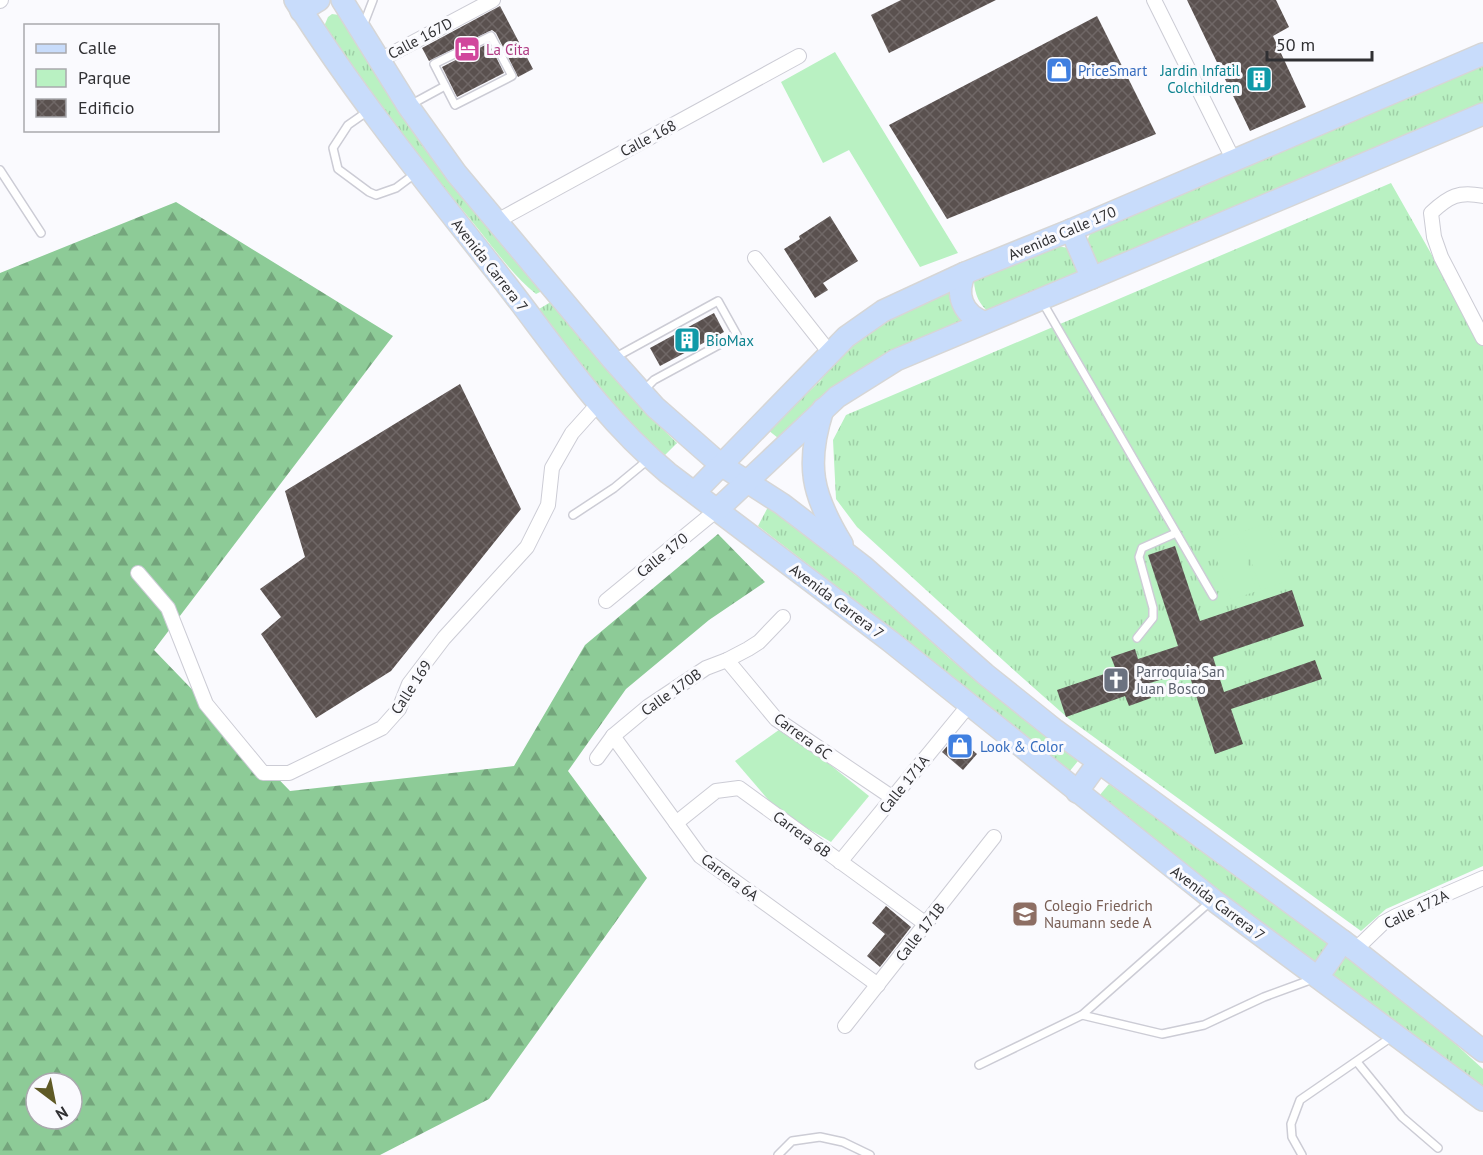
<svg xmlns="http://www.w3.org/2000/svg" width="1483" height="1155" font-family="'PT Sans',sans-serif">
	<defs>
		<pattern id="grass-tufts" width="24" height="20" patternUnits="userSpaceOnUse" patternTransform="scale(1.5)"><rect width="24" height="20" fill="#b9f1c2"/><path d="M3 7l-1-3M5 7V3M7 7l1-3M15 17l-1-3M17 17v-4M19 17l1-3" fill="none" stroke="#9fcfa7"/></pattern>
		<pattern id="forest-firs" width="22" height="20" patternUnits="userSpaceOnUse" patternTransform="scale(1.5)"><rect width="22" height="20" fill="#8dcb97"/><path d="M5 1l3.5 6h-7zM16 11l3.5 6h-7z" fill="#74a57c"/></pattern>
		<pattern id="building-cross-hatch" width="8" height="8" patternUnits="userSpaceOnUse" patternTransform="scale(1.5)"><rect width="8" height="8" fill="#5a514f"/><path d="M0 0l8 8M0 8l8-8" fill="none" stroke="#6f6766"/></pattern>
	</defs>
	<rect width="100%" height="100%" fill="#fafafe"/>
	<g fill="url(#grass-tufts)">
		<path d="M332,14L339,15L415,135L449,181L542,291L536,294C511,274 491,244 470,219C419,158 371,95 326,30L325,24L328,17Z"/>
		<path d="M1483,65V104L1111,263L1095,265C1091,254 1083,243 1091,233Z"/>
		<polygon points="1391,183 1483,345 1483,866 1386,909 1361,931 1069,719 1016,672 857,527 836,499 833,440 846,415"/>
		<path d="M1056,246L1069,248L1081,271L1076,278L989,312C979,305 975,294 974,282L980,277Z"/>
		<polygon points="951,290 966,322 783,442 768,430 820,381 842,353 871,328"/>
		<path d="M554,300C594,349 631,400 677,443L664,456C615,414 577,362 539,309Z"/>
		<polygon points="768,507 815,542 886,600 949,658 1078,761 1069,772 919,650 758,526"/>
		<polygon points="1109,784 1330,943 1313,964 1099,796"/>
		<polygon points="1346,953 1429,1020 1483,1069 1483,1090 1330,979"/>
	</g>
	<path fill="url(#forest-firs)" fill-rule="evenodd" d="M176,202L393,336L154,650L290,791L514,766L585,645L718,534L765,582L709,620L626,689L568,771L647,878L489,1099L380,1155H0V273ZM36,1083H72V1119H36Z"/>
	<g fill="#b9f1c2">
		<polygon points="835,52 958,253 920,267 849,150 823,163 781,82"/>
		<polygon points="1267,523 1287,581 1261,590 1241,532"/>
		<polygon points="1237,533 1257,591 1231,600 1211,543"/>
		<polygon points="783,727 869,796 831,842 778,811 735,761"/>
	</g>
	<g fill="url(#building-cross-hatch)">
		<polygon points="901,0 996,0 889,53 871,15"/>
		<polygon points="1187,0 1276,0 1289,27 1273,36 1306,107 1250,131"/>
		<polygon points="500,6 533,69 518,77 496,33 492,30 429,61 422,48"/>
		<polygon points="1097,16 1156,134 947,219 889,125"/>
		<polygon points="489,43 504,73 457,97 442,67"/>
		<polygon points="830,216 858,261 823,283 828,290 815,298 784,249 800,239 799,236"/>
		<polygon points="714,313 724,332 660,366 650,348"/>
		<polygon points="460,384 521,509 391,671 316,718 261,634 281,617 260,589 305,557 285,491"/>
		<polygon points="1175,546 1200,621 1292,590 1304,626 1213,657 1224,692 1315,660 1322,679 1231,709 1243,744 1215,754 1188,671 1147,684 1151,698 1129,706 1125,696 1066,717 1057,690 1116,670 1111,657 1135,649 1138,659 1178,646 1148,555"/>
		<polygon points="956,736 977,754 963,770 942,752"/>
		<polygon points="886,906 911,927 880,967 867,956 885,934 872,923"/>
	</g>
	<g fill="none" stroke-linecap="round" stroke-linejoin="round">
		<defs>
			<g id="lane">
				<polyline points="363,26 373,0"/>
				<polygon points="491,36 512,76 455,105 434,64"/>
				<polyline points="410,105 445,86"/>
				<polyline points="368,111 348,125 333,148 338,169 369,192 376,195 396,188 416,173"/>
				<polyline points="0,170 41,233"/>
				<polyline points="1043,303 1213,596"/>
				<polyline points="614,358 718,301 737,335 654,380 643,391"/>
				<polyline points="573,515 614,488 649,459"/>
				<polyline points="1137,638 1153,618 1153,608 1139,557 1142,548 1176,533"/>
				<polyline points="1082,1015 1162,1034 1204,1025 1264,997 1313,979"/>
				<polyline points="1357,1062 1402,1117 1438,1148"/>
				<polyline points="979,1065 1082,1015 1211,901"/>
				<polyline points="778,1155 792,1141 820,1137 843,1142 870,1155"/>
				<polyline points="1302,1155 1292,1137 1291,1124 1300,1100 1393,1036"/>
			</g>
			<g id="street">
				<polyline points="1154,0 1234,161"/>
				<polyline points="0,1 1,0"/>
				<polyline points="380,60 493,0"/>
				<path d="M1483,196C1459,191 1449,196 1431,213L1434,237L1441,257L1483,338"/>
				<polyline points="497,221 799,56"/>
				<polyline points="755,258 830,353"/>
				<polyline points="138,573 168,608 206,704 263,773 289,773 382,728 399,709 409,684 444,638 527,547 548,505 552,468 572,433 598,404"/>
				<polyline points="606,601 718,509"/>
				<polyline points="727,660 776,719 893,798"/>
				<polyline points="613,736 700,856 878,985"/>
				<polyline points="597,758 613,736 649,706 706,668 727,660 748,649 759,642 783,617"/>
				<polyline points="676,823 716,791 739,788 926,924"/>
				<polyline points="840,862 968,706"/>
				<polyline points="1355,950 1383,923 1396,916 1483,878"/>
				<polyline points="845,1026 994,837"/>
			</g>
			<g id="primary">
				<path d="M295,0C358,100 433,191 506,284C557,350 603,419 668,473L890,641L1216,902L1483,1100"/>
				<polyline points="342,0 408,106 456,173 612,359 655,407 721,465 782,504 864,567 985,674 1055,730 1355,950 1483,1051"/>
				<polyline points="301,11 319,0"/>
				<polyline points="1071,230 1092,278"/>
				<path d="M965,273C955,294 962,314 984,322"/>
				<path d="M823,409C805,465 812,495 842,544"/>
				<polyline points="695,492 846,337 883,311 965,273 1071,230 1483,54"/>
				<polyline points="718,509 837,397 896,360 1483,114"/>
				<polyline points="1077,792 1098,763"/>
				<polyline points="1318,977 1343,941"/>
			</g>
		</defs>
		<use href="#lane" stroke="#ccccd5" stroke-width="10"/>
		<use href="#street" stroke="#ccccd5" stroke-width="16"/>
		<use href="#primary" stroke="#d6d6d6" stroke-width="24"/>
		<use href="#lane" stroke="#fff" stroke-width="7"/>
		<use href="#street" stroke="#fff" stroke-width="14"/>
		<use href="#primary" stroke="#c8dcfb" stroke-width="21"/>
	</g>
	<defs>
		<symbol id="hotel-square" viewBox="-11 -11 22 22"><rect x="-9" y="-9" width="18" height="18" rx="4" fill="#d1479c" stroke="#fafafe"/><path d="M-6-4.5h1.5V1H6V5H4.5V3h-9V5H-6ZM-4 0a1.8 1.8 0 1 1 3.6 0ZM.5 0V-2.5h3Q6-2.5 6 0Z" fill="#fff"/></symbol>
		<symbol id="shop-square" viewBox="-11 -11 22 22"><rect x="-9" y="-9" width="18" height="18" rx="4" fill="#3f7fe0" stroke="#fafafe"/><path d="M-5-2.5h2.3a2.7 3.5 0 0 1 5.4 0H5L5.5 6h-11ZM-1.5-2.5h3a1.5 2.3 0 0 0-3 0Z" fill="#fff"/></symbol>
		<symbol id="building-square" viewBox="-11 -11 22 22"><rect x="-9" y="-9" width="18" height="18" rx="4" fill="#0f9aa8" stroke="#fafafe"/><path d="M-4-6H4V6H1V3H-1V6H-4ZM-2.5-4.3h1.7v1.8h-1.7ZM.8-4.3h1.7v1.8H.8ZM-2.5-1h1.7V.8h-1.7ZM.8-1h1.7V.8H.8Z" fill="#fff"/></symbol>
		<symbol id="church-square" viewBox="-11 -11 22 22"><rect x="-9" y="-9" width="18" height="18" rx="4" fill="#6b7280" stroke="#fafafe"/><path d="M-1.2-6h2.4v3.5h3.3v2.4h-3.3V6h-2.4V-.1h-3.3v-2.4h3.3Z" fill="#fff"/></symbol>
		<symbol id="school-square" viewBox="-11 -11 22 22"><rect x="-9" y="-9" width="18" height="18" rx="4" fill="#8d6e63" stroke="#fafafe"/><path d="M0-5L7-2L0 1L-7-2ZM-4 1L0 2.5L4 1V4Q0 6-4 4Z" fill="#fff"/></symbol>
	</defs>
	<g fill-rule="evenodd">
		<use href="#hotel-square" x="452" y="34" width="30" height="30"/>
		<use href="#shop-square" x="1044" y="55" width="30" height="30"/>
		<use href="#building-square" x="1244" y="64" width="30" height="30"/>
		<use href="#building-square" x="672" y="325" width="30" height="30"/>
		<use href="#church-square" x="1101" y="665" width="30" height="30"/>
		<use href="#shop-square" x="945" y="731" width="30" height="30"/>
		<use href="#school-square" x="1010" y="899" width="30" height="30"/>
	</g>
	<g text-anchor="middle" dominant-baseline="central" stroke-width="6" stroke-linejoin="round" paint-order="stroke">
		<g font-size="15" fill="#303033" stroke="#fafafe">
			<text transform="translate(420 38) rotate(-28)">Calle 167D</text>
			<text transform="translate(648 138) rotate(-28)">Calle 168</text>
			<text transform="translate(1062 233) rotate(-23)">Avenida Calle 170</text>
			<text transform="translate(490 265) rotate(52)">Avenida Carrera 7</text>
			<text transform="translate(662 555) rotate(-39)">Calle 170</text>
			<text transform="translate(837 601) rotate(37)">Avenida Carrera 7</text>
			<text transform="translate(411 687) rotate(-57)">Calle 169</text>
			<text transform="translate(671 692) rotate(-35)">Calle 170B</text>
			<text transform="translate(803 736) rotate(36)">Carrera 6C</text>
			<text transform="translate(904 784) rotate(-51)">Calle 171A</text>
			<text transform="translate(802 834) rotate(36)">Carrera 6B</text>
			<text transform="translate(730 877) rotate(37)">Carrera 6A</text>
			<text transform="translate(1218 903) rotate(37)">Avenida Carrera 7</text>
			<text transform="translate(1416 909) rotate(-26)">Calle 172A</text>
			<text transform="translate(920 932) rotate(-52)">Calle 171B</text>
		</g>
		<g font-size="15" fill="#b23c85" stroke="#fafafe" text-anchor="start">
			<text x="486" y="49">La Cita</text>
		</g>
		<g font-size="15" fill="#366cbe" stroke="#fafafe" text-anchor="start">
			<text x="1078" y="70">PriceSmart</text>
			<text x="980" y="746">Look &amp; Color</text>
		</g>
		<g font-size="15" fill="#0d838f" stroke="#fafafe" text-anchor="end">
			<text x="1240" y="70">Jardin Infatil<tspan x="1240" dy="17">Colchildren</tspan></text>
			<text x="706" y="340" text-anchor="start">BioMax</text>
		</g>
		<g font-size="15" fill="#5b616d" stroke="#fafafe" text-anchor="start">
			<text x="1136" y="671">Parroquia San<tspan x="1136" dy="17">Juan Bosco</tspan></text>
		</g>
		<g font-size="15" fill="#785e54" stroke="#fafafe" text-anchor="start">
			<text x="1044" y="905">Colegio Friedrich<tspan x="1044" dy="17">Naumann sede A</tspan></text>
		</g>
	</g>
	<rect x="24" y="24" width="195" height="108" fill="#fafafe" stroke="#a9a9ad" stroke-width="1.5"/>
	<rect x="36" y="44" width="30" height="9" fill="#c8dcfb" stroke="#a9a9ad" stroke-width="1.5"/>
	<text x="78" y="54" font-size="18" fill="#303033">Calle</text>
	<rect x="36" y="69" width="30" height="18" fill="#b9f1c2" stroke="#a9a9ad" stroke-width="1.5"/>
	<text x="78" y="84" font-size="18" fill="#303033">Parque</text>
	<rect x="36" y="99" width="30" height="18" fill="url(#building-cross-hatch)" stroke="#a9a9ad" stroke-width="1.5"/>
	<text x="78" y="114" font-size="18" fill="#303033">Edificio</text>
	<g transform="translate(54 1101) rotate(148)"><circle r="28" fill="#fafafe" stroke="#a9a9ad" stroke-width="1.5"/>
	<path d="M0-4.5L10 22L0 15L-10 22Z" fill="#5f5a26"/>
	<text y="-9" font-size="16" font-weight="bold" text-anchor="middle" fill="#303033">N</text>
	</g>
	<path d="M1267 51v9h105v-9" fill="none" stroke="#303033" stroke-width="3"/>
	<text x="1276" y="51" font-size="18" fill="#303033" stroke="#fafafe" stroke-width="4.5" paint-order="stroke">50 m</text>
</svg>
